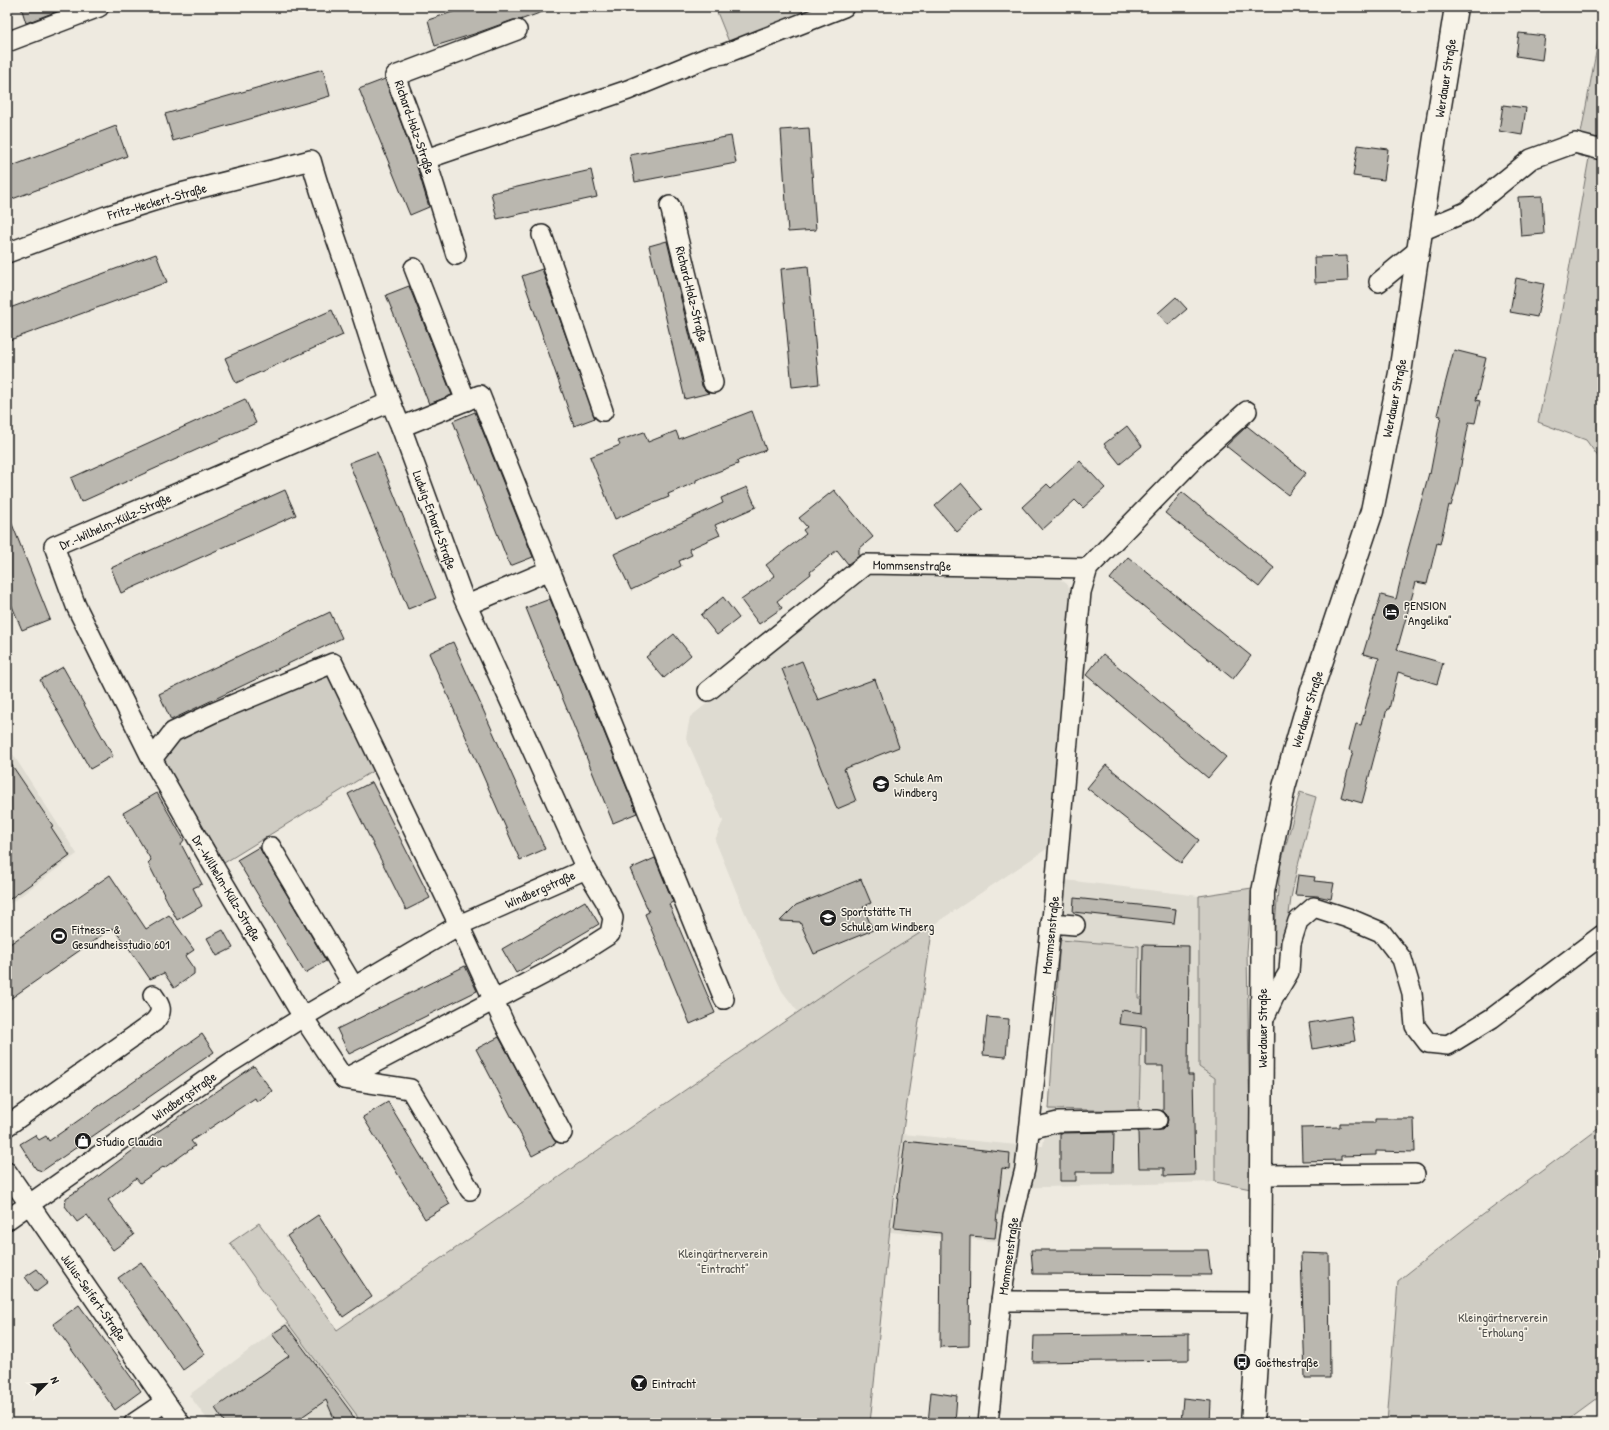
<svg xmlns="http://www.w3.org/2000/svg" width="1609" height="1430" font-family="'Patrick Hand',sans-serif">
	<rect width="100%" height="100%" fill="#eeeae0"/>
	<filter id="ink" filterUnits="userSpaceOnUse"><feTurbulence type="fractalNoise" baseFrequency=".025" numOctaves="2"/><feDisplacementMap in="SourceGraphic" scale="8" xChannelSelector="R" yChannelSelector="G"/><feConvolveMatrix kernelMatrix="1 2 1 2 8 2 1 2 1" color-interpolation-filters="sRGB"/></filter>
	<g filter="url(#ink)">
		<g fill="#dedbd1">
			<polygon points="883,573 1056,576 1067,584 1073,594 1048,848 933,925 852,975 798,1012 782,991 745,913 715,840 723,821 686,738 690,717 869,575"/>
			<polygon points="7,745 77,854 7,906"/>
			<polygon points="1065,880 1199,896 1199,1067 1215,1078 1215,1182 1012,1188 1003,1242 890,1232 903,1134 1017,1145 1043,1146 1049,1109 1139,1111 1142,999 1138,998 1139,946 1060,940"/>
			<polygon points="287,1322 356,1414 360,1423 210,1423 189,1395"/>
		</g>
		<g fill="#cfccc3" stroke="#767470">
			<polygon points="715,7 823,7 731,47"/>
			<polygon points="1602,20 1602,462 1586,440 1538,422 1559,326 1589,158 1577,155"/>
			<polygon points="328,668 376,769 224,863 162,759 170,744"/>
			<polygon points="1300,792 1316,797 1297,869 1291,898 1286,938 1279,946 1273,949 1280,867"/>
			<polygon points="1252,888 1247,952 1251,1189 1215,1182 1215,1078 1199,1067 1199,896"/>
			<polygon points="933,925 893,1199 870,1423 360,1423 356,1414 260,1286 230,1243 259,1223 337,1330 852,975"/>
			<polygon points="1060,940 1139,946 1138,998 1142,998 1139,1111 1049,1109"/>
			<polygon points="1602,1126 1602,1395 1564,1423 1387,1423 1398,1281 1464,1229"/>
		</g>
		<g fill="#bab7af" stroke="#1c1c1c">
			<polygon points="21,7 68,7 26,23"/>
			<polygon points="468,7 551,7 551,9 520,20 513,20 474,34 435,46 428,20"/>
			<polygon points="1519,33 1545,36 1542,60 1516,56"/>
			<polygon points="323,69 330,96 173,141 165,114"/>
			<polygon points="385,79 416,163 429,207 410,215 359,89"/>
			<polygon points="1503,105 1526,108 1522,135 1499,131"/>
			<polygon points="116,126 127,156 7,201 7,168"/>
			<polygon points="809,128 816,230 788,232 781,130"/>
			<polygon points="731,136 736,163 635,182 630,155"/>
			<polygon points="1358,145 1388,149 1384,180 1353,176"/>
			<polygon points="591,170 597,197 497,219 491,193"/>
			<polygon points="1542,196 1544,234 1521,236 1518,197"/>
			<polygon points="667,241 702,386 705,390 709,393 685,399 649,246"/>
			<polygon points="156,254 167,282 10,340 7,332 7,309"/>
			<polygon points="1347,256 1348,281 1315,283 1314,257"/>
			<polygon points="808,266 819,384 792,387 781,269"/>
			<polygon points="542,269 595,418 574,426 522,276"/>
			<polygon points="1516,278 1544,284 1537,317 1510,312"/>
			<polygon points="409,286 452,395 429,404 386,295"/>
			<polygon points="1176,297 1187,309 1168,325 1158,313"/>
			<polygon points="332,310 343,335 236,383 225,358"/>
			<polygon points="1454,350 1486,358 1476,400 1480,401 1475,423 1469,422 1458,481 1451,506 1449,505 1440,544 1437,543 1427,584 1416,582 1397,650 1443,663 1437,684 1398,672 1389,709 1387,709 1362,803 1341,797 1353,751 1349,750 1356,724 1361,725 1379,658 1363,654 1381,595 1396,599 1406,557 1429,473 1430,474 1441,416 1437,415"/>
			<polygon points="245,399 256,423 81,502 71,478"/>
			<polygon points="752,411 766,450 737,461 738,464 696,480 696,482 668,494 669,497 615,519 590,457 620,445 618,441 644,432 648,442 676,431 679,439"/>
			<polygon points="475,412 533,557 510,566 453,421"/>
			<polygon points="1127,426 1142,446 1120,464 1104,444"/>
			<polygon points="1247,426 1306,473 1288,495 1226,446"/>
			<polygon points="377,452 436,598 408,609 349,463"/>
			<polygon points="1080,461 1105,488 1083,508 1075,500 1042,530 1022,507 1047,484 1051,488"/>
			<polygon points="961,483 983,509 957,532 935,506"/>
			<polygon points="747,487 756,507 715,525 720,535 689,549 692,555 679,561 681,566 631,590 614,554 723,503 721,498"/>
			<polygon points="285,490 296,515 121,593 111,568"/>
			<polygon points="834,490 873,537 859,549 859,556 848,564 837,550 810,572 811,574 777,601 782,608 759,624 741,600 775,576 766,565 806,534 803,530 807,527 799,518"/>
			<polygon points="1182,492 1274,568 1259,587 1165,513"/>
			<polygon points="8,514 50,619 22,630 7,594"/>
			<polygon points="1128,557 1251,656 1233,679 1110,579"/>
			<polygon points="723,597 739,618 717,635 701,615"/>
			<polygon points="550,599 637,813 613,823 526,608"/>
			<polygon points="330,612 342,638 171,720 159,694"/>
			<polygon points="674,634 691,655 664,678 646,657"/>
			<polygon points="453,642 545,849 520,860 429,653"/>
			<polygon points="1103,654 1226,757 1208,778 1086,675"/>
			<polygon points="802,661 818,700 875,679 899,747 844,769 856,801 837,809 782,669"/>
			<polygon points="63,667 113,756 90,769 40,680"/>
			<polygon points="7,758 53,826 51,827 70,856 7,901"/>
			<polygon points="1106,765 1199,840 1181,863 1087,788"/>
			<polygon points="372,782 430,898 406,910 348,794"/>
			<polygon points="157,793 184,840 181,844 202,884 193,888 202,906 177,920 148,863 151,860 123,813"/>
			<polygon points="259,847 326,961 305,973 237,860"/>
			<polygon points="655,858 673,902 669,904 715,1013 690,1024 645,914 649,912 630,869"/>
			<polygon points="110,875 146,929 169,915 194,950 185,956 194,969 194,974 174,988 164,973 150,979 126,944 112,928 7,1001 7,946"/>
			<polygon points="1298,875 1315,877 1314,881 1334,883 1331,899 1317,896 1295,895"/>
			<polygon points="861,879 871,903 863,907 873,930 814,954 800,922 780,921 796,905"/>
			<polygon points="1074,898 1176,909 1174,923 1073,912"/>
			<polygon points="585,901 599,924 516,973 502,949"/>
			<polygon points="223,930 233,948 217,956 207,938"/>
			<polygon points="1143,945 1189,946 1188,1075 1193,1075 1195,1175 1164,1176 1164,1168 1139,1168 1138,1131 1162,1130 1166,1126 1168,1120 1167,1115 1163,1111 1163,1066 1146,1066 1146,1027 1119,1024 1121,1010 1142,1013"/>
			<polygon points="465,966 477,991 349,1054 337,1029"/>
			<polygon points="1351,1016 1355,1041 1313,1049 1309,1023"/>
			<polygon points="987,1017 1009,1019 1006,1057 983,1055"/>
			<polygon points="202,1034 214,1052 67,1154 42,1171 36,1169 20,1144 35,1135 39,1140 46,1136 49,1141"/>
			<polygon points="499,1037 556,1143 532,1156 476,1049"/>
			<polygon points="254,1066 272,1091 257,1102 255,1098 191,1141 195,1146 164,1168 163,1167 140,1183 136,1178 108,1200 134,1235 113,1250 87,1215 77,1222 65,1206 66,1198 88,1184 160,1130"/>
			<polygon points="388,1102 450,1204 425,1219 363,1117"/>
			<polygon points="1375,1119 1414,1119 1415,1152 1376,1151 1376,1155 1341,1156 1341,1160 1302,1161 1301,1128 1340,1127 1340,1123 1375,1123"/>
			<polygon points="1114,1132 1113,1172 1076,1172 1076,1181 1060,1181 1060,1133"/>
			<polygon points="905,1141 1010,1153 1009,1169 1002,1168 996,1222 997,1222 995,1238 970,1236 969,1346 940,1347 941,1233 894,1228"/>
			<polygon points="318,1215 372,1297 343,1317 324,1288 323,1289 287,1236"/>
			<polygon points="1031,1250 1208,1250 1211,1275 1033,1274"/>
			<polygon points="1301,1253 1329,1254 1330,1378 1305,1378"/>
			<polygon points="141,1262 205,1354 183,1370 118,1278"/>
			<polygon points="37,1269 48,1283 36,1292 25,1277"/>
			<polygon points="79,1305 141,1391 115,1410 53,1324"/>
			<polygon points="286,1325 350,1411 355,1423 336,1423 326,1400 293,1423 225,1423 215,1408 289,1356 272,1334"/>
			<polygon points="1189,1334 1189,1360 1033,1362 1034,1336"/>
			<polygon points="931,1392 957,1396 955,1423 928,1423"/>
			<polygon points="1183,1398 1211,1401 1210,1423 1181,1423"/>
		</g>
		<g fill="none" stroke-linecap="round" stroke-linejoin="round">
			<defs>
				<g id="minor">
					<polyline points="7,42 99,7"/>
					<polyline points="426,159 628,90 711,56 724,54 844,7"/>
					<polyline points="670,206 713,383"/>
					<polyline points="1421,231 1466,212 1531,159 1575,143 1602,150"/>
					<polyline points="542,235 603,411"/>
					<path d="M7,253L106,216L173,195L311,160C323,204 339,245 353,288C369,334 381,382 401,427L463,597L586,869L606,902L613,918L610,934L563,964L344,1079"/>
					<polyline points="456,255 426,159 395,76 517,30"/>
					<polyline points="414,268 466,401"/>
					<polyline points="1379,282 1418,250"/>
					<polyline points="390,402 54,546 76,606 152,759 210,860 303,1017 344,1079 410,1089 470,1190"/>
					<polyline points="401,427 480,395 550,570"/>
					<polyline points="467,605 550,570 724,999"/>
					<polyline points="708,691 866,564 1088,568"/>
					<polyline points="152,759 173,732 215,712 333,663 459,925 506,1027 562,1133"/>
					<polyline points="271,847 354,987"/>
					<polyline points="1051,923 1075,925"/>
					<polyline points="1263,1021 1274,997 1289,972 1291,943 1298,921 1314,907 1348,918 1381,932 1402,959 1412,993 1415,1026 1428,1043 1448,1045 1492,1018 1602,935"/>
					<path d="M7,1126L154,1022C164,1011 161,1006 153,995"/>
					<polyline points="1030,1129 1058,1122 1157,1120"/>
					<polyline points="7,1172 180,1423"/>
					<polyline points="1261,1175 1415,1174"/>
					<polyline points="7,1220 230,1063 303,1017 459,925 586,869"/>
					<polyline points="1001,1301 1260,1302"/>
					<polyline points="134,1423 165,1402"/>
					<polyline points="988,1423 1001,1301 1013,1217 1025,1169 1054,900 1081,592 1088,568 1197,456 1247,411"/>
				</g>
				<polyline id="major" points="1252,1423 1260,1302 1263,892 1284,787 1311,693 1372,511 1400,373 1435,137 1456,7"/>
			</defs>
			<use href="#minor" stroke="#1c1c1c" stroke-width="22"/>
			<use href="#major" stroke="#1c1c1c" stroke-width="25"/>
			<use href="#minor" stroke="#f7f3e8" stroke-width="19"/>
			<use href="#major" stroke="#f7f3e8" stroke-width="22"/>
		</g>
	</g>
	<defs>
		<symbol id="hotel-disc" viewBox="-11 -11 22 22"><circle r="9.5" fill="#1c1c1c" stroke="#f7f3e8"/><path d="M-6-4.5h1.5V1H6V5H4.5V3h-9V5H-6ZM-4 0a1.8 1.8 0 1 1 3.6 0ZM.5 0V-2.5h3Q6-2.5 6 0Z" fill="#fff"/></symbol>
		<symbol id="school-disc" viewBox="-11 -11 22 22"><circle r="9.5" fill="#1c1c1c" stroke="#f7f3e8"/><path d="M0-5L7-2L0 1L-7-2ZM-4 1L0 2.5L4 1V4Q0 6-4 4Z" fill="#fff"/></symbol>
		<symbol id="stadium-disc" viewBox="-11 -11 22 22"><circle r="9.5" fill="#1c1c1c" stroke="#f7f3e8"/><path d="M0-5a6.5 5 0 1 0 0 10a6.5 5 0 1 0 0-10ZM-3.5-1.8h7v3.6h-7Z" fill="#fff"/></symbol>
		<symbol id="shop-disc" viewBox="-11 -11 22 22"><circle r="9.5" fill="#1c1c1c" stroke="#f7f3e8"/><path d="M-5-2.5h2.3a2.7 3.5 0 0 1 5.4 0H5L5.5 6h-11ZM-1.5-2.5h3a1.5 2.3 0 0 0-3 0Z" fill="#fff"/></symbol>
		<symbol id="bus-disc" viewBox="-11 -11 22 22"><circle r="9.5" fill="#1c1c1c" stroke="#f7f3e8"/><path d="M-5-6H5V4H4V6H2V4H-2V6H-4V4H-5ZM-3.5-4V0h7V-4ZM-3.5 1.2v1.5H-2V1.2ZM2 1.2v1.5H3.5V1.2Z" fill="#fff"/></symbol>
		<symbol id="bar-disc" viewBox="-11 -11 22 22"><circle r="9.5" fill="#1c1c1c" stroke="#f7f3e8"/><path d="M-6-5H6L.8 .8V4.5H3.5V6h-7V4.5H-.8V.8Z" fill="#fff"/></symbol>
	</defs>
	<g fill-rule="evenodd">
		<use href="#hotel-disc" x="1381" y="602" width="20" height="20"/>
		<use href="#school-disc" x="871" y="774" width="20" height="20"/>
		<use href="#school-disc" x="818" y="908" width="20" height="20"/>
		<use href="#stadium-disc" x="49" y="926" width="20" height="20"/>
		<use href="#shop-disc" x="73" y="1131" width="20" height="20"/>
		<use href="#bus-disc" x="1232" y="1352" width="20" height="20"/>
		<use href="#bar-disc" x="629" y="1373" width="20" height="20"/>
	</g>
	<g text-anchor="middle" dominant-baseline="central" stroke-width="3" stroke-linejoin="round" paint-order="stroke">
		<g font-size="13" fill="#1c1c1c" stroke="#f7f3e8">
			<text transform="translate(1445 78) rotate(-81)">Werdauer Straße</text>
			<text transform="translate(415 127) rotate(71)">Richard-Holz-Straße</text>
			<text transform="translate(157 201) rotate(-16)">Fritz-Heckert-Straße</text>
			<text transform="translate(692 294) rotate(76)">Richard-Holz-Straße</text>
			<text transform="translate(1394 398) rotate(-79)">Werdauer Straße</text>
			<text transform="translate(435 520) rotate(70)">Ludwig-Erhard-Straße</text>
			<text transform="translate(115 521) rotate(-24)">Dr.-Wilhelm-Külz-Straße</text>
			<text transform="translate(912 565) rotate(1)">Mommsenstraße</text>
			<text transform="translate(1307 709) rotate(-73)">Werdauer Straße</text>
			<text transform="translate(227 888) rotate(59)">Dr.-Wilhelm-Külz-Straße</text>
			<text transform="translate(540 889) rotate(-24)">Windbergstraße</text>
			<text transform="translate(1050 935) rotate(-84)">Mommsenstraße</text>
			<text transform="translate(1262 1028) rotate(-90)">Werdauer Straße</text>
			<text transform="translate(184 1096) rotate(-35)">Windbergstraße</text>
			<text transform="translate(1008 1256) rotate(-82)">Mommsenstraße</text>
			<text transform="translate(94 1297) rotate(55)">Julius-Seifert-Straße</text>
		</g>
		<g font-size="13" fill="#1c1c1c" stroke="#f7f3e8" text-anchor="start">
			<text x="1404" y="605">PENSION<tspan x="1404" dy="15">"Angelika"</tspan></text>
			<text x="894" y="777">Schule Am<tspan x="894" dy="15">Windberg</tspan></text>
			<text x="841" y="911">Sportstätte TH<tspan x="841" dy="15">Schule am Windberg</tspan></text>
			<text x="72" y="929">Fitness- &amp;<tspan x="72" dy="15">Gesundheisstudio 601</tspan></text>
			<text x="96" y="1141">Studio Claudia</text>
			<text x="1255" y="1362">Goethestraße</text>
			<text x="652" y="1383">Eintracht</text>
		</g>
		<g font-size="13" fill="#52514e" stroke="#f7f3e8">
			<text x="723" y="1253">Kleingärtnerverein<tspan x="723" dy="15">"Eintracht"</tspan></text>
			<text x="1503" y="1317">Kleingärtnerverein<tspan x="1503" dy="15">"Erholung"</tspan></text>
		</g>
	</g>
	<rect width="1609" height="1430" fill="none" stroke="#f7f3e8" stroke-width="24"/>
	<rect x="12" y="12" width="1585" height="1406" fill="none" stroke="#1c1c1c" stroke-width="1.5" filter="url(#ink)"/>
	<g transform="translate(46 1384) rotate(66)" stroke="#f7f3e8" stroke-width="3" paint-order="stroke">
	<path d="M0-3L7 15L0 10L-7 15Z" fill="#1c1c1c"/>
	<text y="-6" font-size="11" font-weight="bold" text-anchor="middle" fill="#1c1c1c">N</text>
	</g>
</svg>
